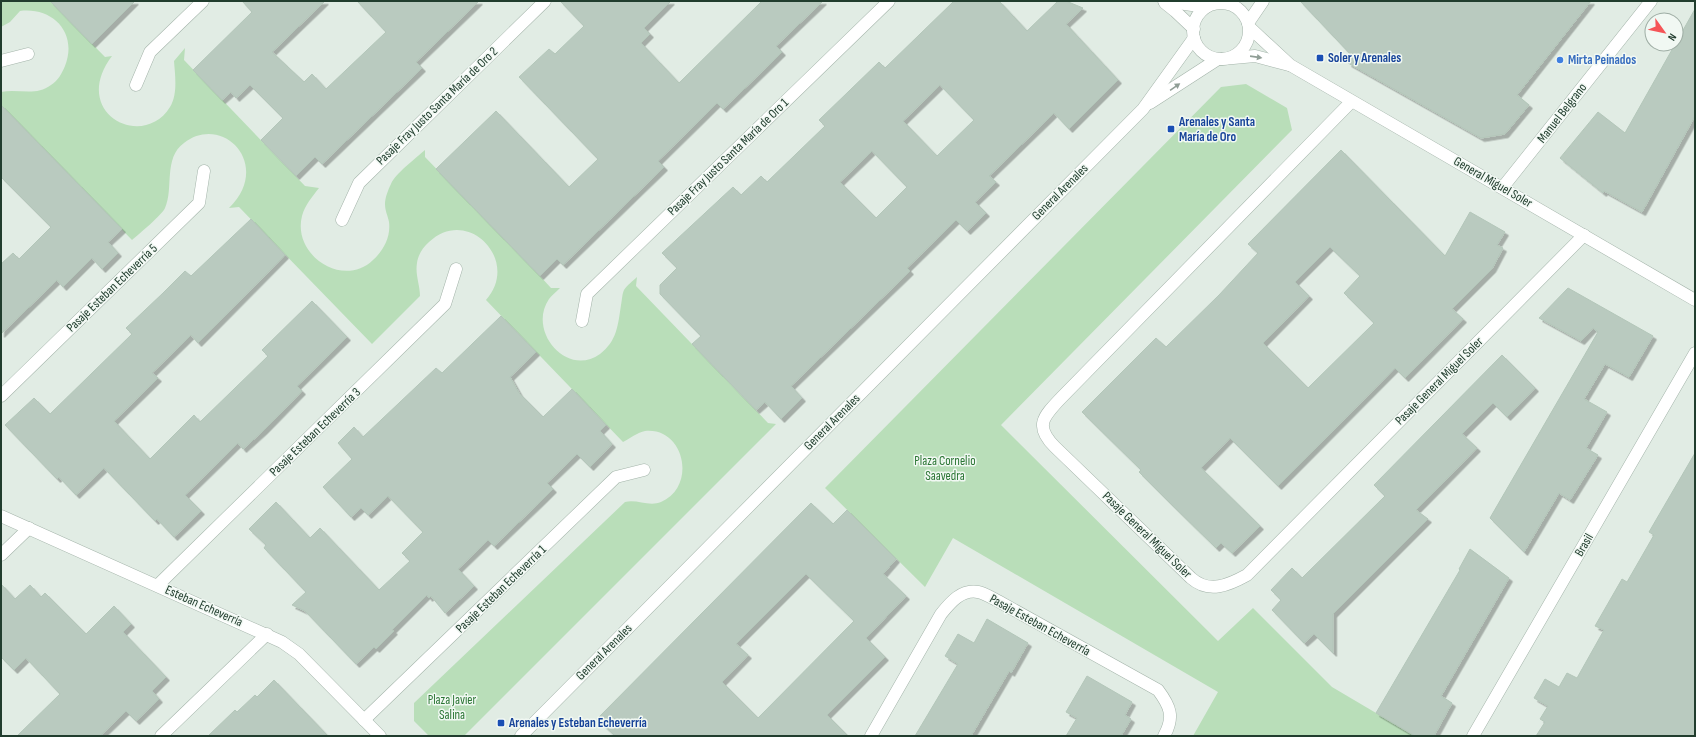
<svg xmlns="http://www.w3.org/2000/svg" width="1696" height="737" font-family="'Sofia Sans Condensed',sans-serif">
	<defs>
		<filter id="shadow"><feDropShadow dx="3.5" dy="3.5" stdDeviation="0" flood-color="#0004"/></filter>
	</defs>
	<rect width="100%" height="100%" fill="#e1ece4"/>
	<g fill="#b9deb9">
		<path d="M1,1H50L105,57L112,56C69,113 143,151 170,107C178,94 175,75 174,61L185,48L184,60L305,186L319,188C312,197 305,205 302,216C292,255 343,289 373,260C383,251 391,237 389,222C388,216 385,211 385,204C385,198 388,190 391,184C395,174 416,158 425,150V157L540,276L551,288H560C557,291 552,295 549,299C527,331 567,378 600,354C617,341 618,325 621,305C622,301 622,294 624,290C627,285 633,281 637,277L636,286L768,423L776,424L464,736H429L414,721V703L625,502C637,499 649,507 661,502C697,487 685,427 645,431C638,432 629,439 623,442L486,300C521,261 468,205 429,242C423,247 418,255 417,263C415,275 420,285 420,296L372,344L239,207L229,208C273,165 223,113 184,143C163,158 174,189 165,208C162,215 139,234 132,240L1,105V92C18,88 35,97 51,85C58,81 62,73 65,66C78,33 53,7 20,11L10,22L1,27Z"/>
		<polygon points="1246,84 1287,108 1292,130 1001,425 1218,641 1253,608 1332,687 1415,736 1193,736 1218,692 953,538 925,587 825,488 1221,87"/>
	</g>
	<g fill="#b9cabf" stroke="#b3c6b9" fill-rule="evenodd" filter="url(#shadow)">
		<polygon points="50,1 135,1 92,44"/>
		<polygon points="242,1 325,1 272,52 304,82 312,74 326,89 386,32 357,1 479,1 416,62 422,68 322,164 315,157 296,176 261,140 283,118 250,85 236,98 231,92 222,100 193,70 252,12"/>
		<polygon points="560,1 671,1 644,28 650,34 641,43 679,83 762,1 823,1 776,46 782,52 745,88 723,109 717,103 658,161 664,167 634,196 563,265 557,259 540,276 436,169 496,111 569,187 598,159 519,77 549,49 555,54 584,26"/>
		<path d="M954,1H999L1027,31L1058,1H1066L1083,8L1066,24L1118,80L1069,129L1054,113L989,176L996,182L975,202L986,213L967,231L956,220L907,268L910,271L791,386L802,398L781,419L765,402L756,410L692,344L701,336L660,294V285L677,268L662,253L733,187L741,195L761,176L767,182L825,126L819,120L879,62L885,68ZM940,85L974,120L937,156L903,121ZM872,151L907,187L876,218L840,182Z"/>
		<polygon points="1300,1 1591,1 1517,95 1529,105 1505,134 1481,138 1348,63 1353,57"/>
		<polygon points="1695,9 1695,116 1642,212 1604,191 1603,193 1560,158 1598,112 1625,133"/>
		<polygon points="1,105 122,229 108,242 118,253 102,269 92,258 63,287 57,280 1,334 1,264 13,253 19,259 51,227 1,177"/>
		<path d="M1341,150L1445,256L1470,212L1505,232L1497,245L1503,248L1492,269L1452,309L1463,319L1405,378L1395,368L1278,486L1230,438L1201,468L1260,526L1232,553L1221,543L1216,548L1168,501L1139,472L1141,470L1082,412L1156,338L1166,347L1219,295L1258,253L1248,244ZM1330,247L1360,276L1344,293L1374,323L1308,388L1263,343L1309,296L1295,282Z"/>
		<polygon points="251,219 285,255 198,343 191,335 152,373 158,378 114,421 150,459 194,415 200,422 268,356 262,350 312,301 347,337 297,386 302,391 264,430 243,449 238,443 185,495 201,511 174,537 157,519 155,521 104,468 76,495 59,477 57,479 5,425 34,398 50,414 132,334 126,328 163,293 185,271 191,276"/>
		<polygon points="1568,288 1653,336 1629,377 1605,364 1584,399 1607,412 1586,448 1598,455 1570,500 1559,493 1524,552 1490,518 1598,332 1593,328 1581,341 1539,318"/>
		<polygon points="501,316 536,352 510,377 519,393 543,417 572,389 606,425 600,431 612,444 590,467 577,454 547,483 553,489 544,498 494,546 488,540 458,569 474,586 445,613 431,596 429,598 427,595 392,630 394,631 376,649 374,647 356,664 305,611 292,605 306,592 264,548 266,545 249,529 276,502 310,538 320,528 379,590 410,561 402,553 423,532 388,496 368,515 361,508 351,517 323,487 352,459 338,443 354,427 363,437 436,368 442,373"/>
		<polygon points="1502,355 1535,388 1507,417 1493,403 1462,434 1477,448 1416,510 1428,519 1333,614 1333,653 1314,634 1304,643 1272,610 1281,600 1271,590 1292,568 1302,578 1385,496 1374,485"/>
		<polygon points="1695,453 1695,736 1536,736 1545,722 1540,719 1548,706 1534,698 1545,679 1559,687 1567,673 1577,678 1604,630 1595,626 1622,579 1627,582 1654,535 1649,532"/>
		<path d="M811,503L833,524L847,510L896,559L883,574L906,596L866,638L885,657L827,715L848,736H615L597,719ZM806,574L854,621L758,718L722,682L748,655L736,644Z"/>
		<polygon points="1470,549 1509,578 1441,696 1452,703 1434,736 1415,736 1376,713 1460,570 1459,569"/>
		<polygon points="1,584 15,599 30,585 41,597 45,593 86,634 114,606 131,624 123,632 166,677 152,691 159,699 136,721 126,711 100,736 17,736 60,694 26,658 14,670 1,657"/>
		<polygon points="987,619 1028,643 1011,673 1009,671 971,736 915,736 958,664 945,656 958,634 974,643"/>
		<polygon points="1087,676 1132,702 1125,715 1131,719 1121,736 1066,736 1077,718 1066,712"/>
		<polygon points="274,680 328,736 208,736 235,710 237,712 255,695 257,697"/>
	</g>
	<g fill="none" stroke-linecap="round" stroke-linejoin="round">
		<defs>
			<g id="minor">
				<polyline points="1164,1 1206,7"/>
				<polyline points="1165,3 1175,11 1194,29"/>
				<polyline points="1249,27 1290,65 1695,300"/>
				<polyline points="1222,59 1255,56 1289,65"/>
				<polyline points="1,61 28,54"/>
				<polyline points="136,85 150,52 203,1"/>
				<path d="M1351,102L1061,398C1043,417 1034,426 1055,447L1191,578C1209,594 1229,585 1247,575L1584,235"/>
				<polyline points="1503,187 1651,1"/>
				<polyline points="342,220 359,183 545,1"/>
				<polyline points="582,321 587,294 889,1"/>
				<polyline points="1,396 199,203 204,171"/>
				<polyline points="1,516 282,642 299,654 380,736"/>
				<polyline points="1,555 29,528"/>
				<polyline points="158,585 445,304 456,269"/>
				<polyline points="364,720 616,477 644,470"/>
				<polyline points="161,736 267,634"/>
				<path d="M871,736L941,614C950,603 961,589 978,592C984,593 992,598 998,601L1158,690C1170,706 1175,717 1164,736"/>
				<polyline points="1473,736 1695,353"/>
			</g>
			<g id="tertiary">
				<circle cx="1221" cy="31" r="28"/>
				<polyline points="1248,23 1263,1"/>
				<polyline points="1150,103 1218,59"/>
				<polyline points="521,736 1143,109 1194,38"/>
			</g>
		</defs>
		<use href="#minor" stroke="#a4b4aa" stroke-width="13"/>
		<use href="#tertiary" stroke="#a4b4aa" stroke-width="13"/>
		<use href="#minor" stroke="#fff" stroke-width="12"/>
		<use href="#tertiary" stroke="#fff" stroke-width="12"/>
	</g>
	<defs><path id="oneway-solid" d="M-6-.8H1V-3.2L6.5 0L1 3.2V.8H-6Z"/></defs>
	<g fill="#909e96">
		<use href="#oneway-solid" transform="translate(1256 57) rotate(8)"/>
		<use href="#oneway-solid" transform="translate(1175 87) rotate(-35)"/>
	</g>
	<g fill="#1a4fb4" stroke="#f1f8f3" stroke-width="1.5">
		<rect x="1316" y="54" width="8" height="8" rx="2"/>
		<rect x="1167" y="125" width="8" height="8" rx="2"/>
		<rect x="497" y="719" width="8" height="8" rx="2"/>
	</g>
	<circle fill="#3f7fe0" stroke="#f1f8f3" stroke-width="1.5" cx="1560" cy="60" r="4"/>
	<g text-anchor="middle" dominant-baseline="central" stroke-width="3" stroke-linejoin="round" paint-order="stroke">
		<g font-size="13" font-weight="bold" fill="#164399" stroke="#f1f8f3" text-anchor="start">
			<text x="1328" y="58">Soler y Arenales</text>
			<text x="1179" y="122">Arenales y Santa<tspan x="1179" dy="15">María de Oro</tspan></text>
			<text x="509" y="723">Arenales y Esteban Echeverría</text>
		</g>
		<g font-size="13" font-weight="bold" fill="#366cbe" stroke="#f1f8f3" text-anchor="start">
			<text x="1568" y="60">Mirta Peinados</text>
		</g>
		<g font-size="13" fill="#213d2e" stroke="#f1f8f3">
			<text transform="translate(437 106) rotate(-44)">Pasaje Fray Justo Santa María de Oro 2</text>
			<text transform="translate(1562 113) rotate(-52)">Manuel Belgrano</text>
			<text transform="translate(728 157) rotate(-44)">Pasaje Fray Justo Santa María de Oro 1</text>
			<text transform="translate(1493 182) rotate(30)">General Miguel Soler</text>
			<text transform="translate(1060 192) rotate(-45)">General Arenales</text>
			<text transform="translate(112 288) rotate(-44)">Pasaje Esteban Echeverría 5</text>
			<text transform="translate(1439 381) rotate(-45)">Pasaje General Miguel Soler</text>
			<text transform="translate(832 422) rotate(-45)">General Arenales</text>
			<text transform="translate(315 432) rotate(-44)">Pasaje Esteban Echeverría 3</text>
			<text transform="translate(1147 535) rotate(44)">Pasaje General Miguel Soler</text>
			<text transform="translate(1584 545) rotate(-60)">Brasil</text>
			<text transform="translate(501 589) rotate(-44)">Pasaje Esteban Echeverría 1</text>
			<text transform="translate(204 606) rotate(24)">Esteban Echeverría</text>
			<text transform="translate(1040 625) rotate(29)">Pasaje Esteban Echeverría</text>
			<text transform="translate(604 652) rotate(-45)">General Arenales</text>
		</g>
		<g font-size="13" fill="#2a7533" stroke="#f1f8f3">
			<text x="945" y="461">Plaza Cornelio<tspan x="945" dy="15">Saavedra</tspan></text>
			<text x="452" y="700">Plaza Javier<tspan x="452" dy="15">Salina</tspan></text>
		</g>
	</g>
	<rect width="1696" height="737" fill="none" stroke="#213d2e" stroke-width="4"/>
	<g transform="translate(1664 32) rotate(123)"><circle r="19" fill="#f1f8f3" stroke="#9eada4"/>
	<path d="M0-3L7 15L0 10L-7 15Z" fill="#f55558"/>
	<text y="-6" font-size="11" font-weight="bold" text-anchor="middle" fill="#213d2e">N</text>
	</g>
</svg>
